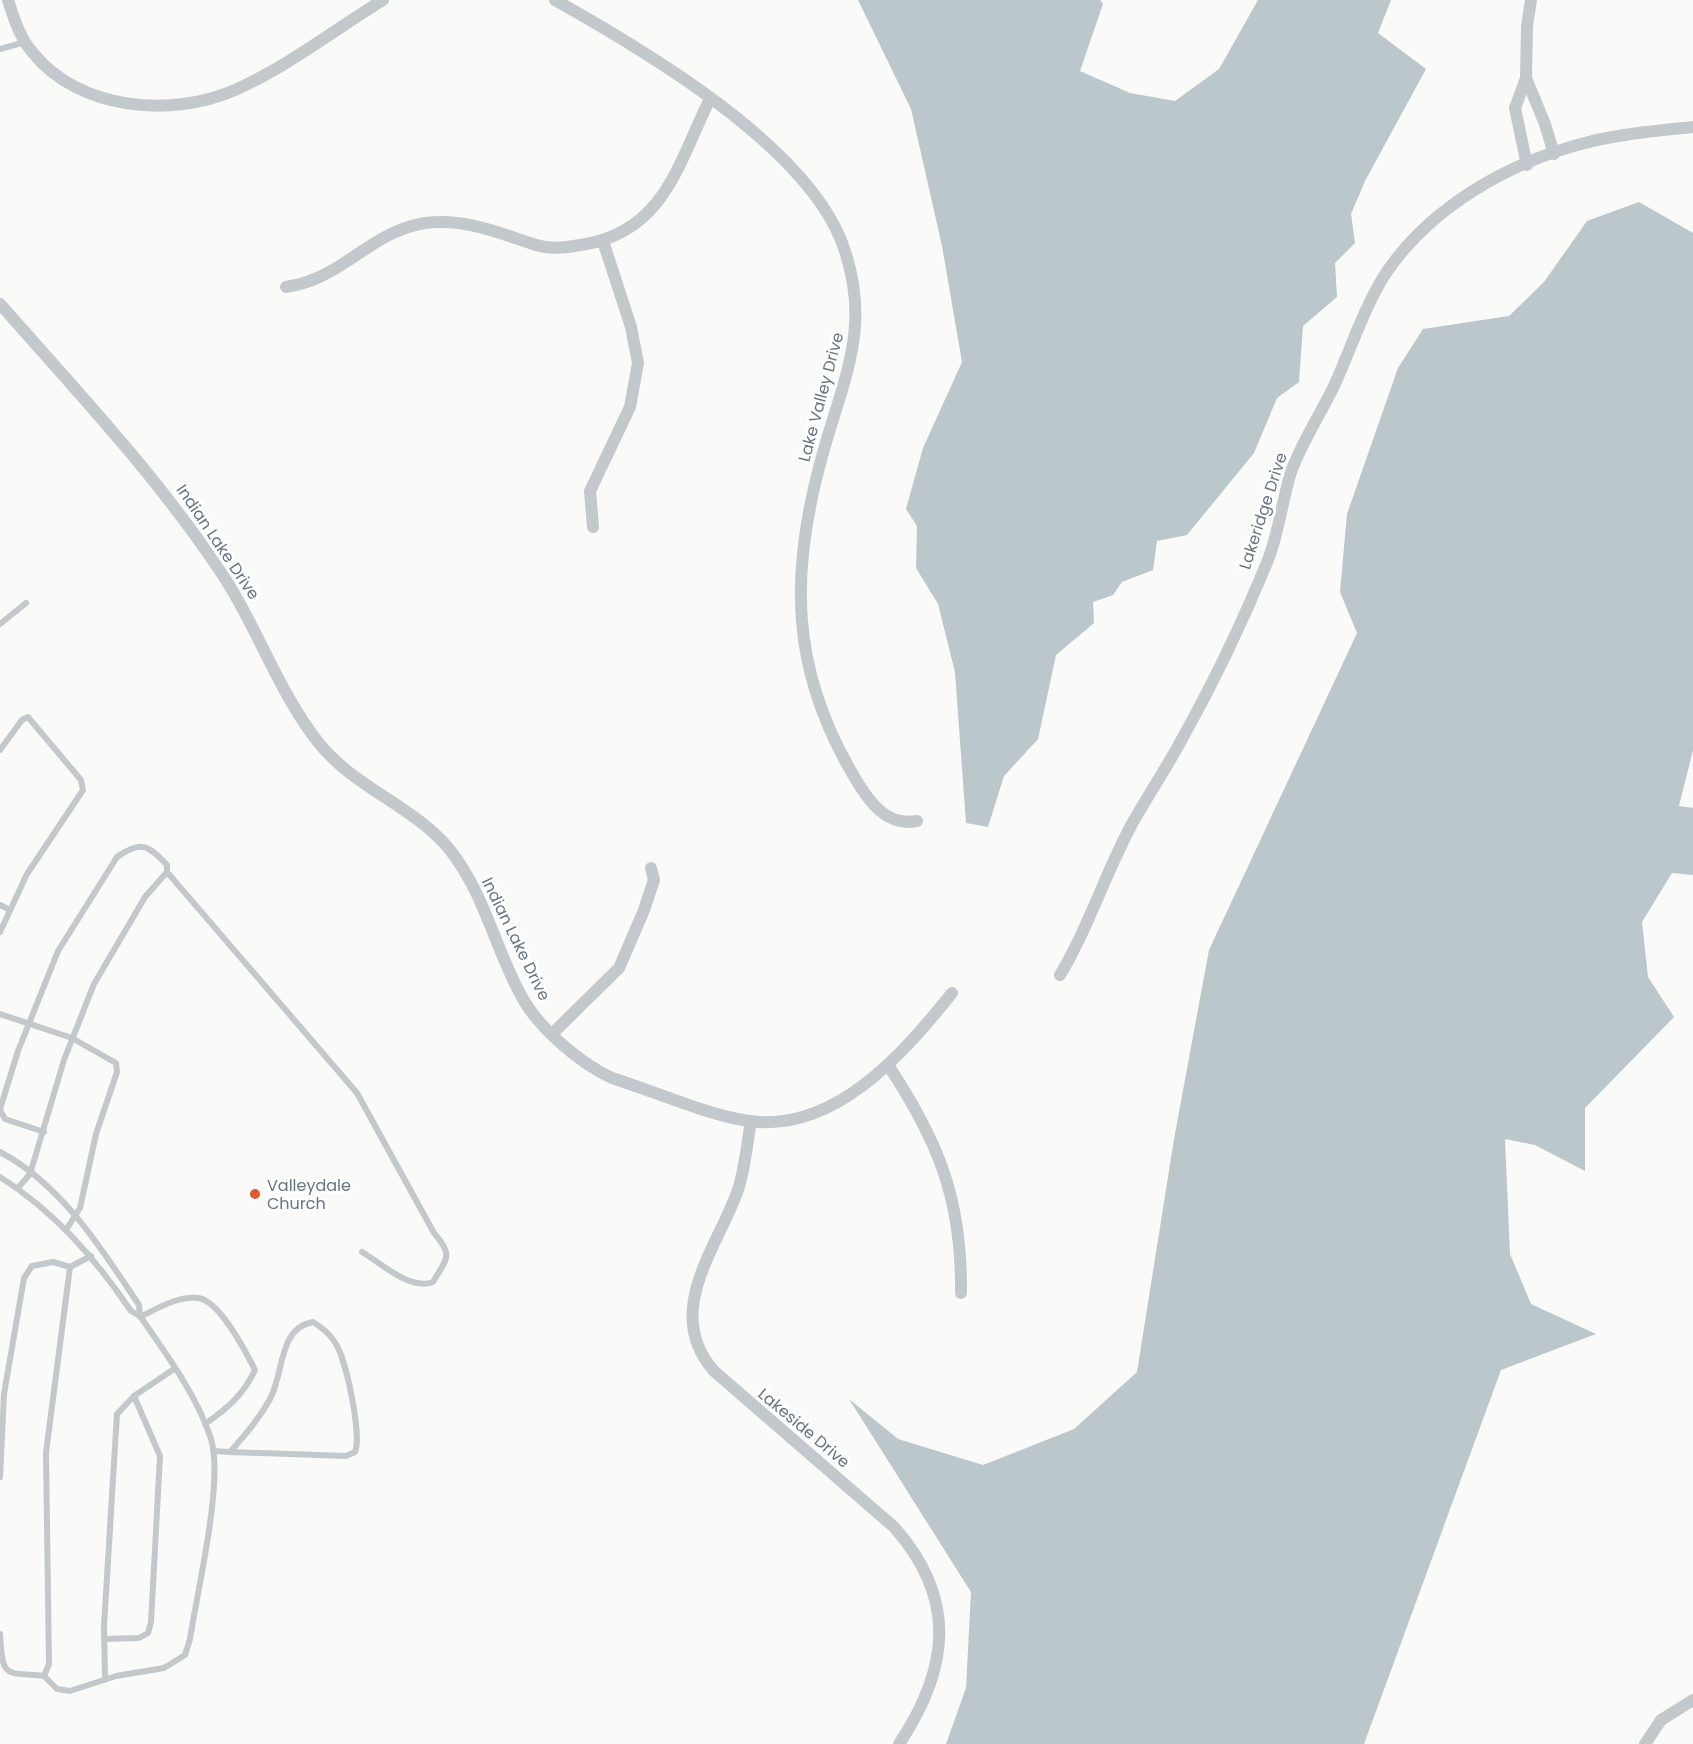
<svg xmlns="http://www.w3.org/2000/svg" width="1693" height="1744" font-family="Poppins,sans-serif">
	<rect width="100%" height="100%" fill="#fafaf8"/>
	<g fill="#bbc7cb">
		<polygon points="858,0 1100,0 1103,4 1080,71 1130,93 1175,101 1219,69 1258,0 1391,0 1378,33 1426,69 1365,181 1351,214 1355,243 1335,263 1337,297 1303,326 1299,382 1277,398 1254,453 1187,535 1157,541 1153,570 1122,582 1113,595 1093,602 1094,623 1056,655 1038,739 1004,776 988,827 966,823 955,672 938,604 916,568 917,526 906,509 923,448 962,362 942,246 911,109"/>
		<polygon points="1639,202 1693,233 1693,750 1679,806 1693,808 1693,875 1672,873 1642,922 1648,977 1674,1017 1585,1108 1585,1171 1535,1145 1505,1139 1510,1254 1531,1304 1596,1334 1501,1370 1364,1744 946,1744 966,1688 971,1592 849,1399 898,1439 983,1465 1074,1429 1137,1372 1174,1139 1209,950 1357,633 1340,592 1347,514 1398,368 1423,329 1509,316 1544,282 1587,221"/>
	</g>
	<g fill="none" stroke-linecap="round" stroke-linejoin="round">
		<g stroke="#c3c8cc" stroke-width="6">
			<polyline points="0,49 25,42"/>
			<polyline points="0,624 26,603"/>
			<polyline points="0,750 22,720 28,717 81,780 83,790 27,874 0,932"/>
			<path d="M167,872L357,1093L434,1233C454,1256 447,1258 433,1282C410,1291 381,1263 362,1252"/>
			<polyline points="0,905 10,910"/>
			<polyline points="0,1014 72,1038 116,1063 117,1072 96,1134 80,1208 66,1230"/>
			<path d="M0,1109L18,1051L58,951L117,857C141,840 148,845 167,865V872L145,897L94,984L64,1060L30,1174L18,1188"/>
			<polyline points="0,1110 5,1119 44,1132"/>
			<path d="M0,1152C61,1184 102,1249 139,1305L140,1316L131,1311C95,1258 54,1211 0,1177"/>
			<path d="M140,1317C158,1308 178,1296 198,1298C219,1300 246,1352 255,1370C243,1395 228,1408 205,1424"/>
			<path d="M213,1451L230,1452L346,1456L355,1452C362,1435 346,1356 334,1341C329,1333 321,1327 313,1322C278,1328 284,1374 270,1399C259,1419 245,1435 230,1452"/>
			<polyline points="0,1477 4,1394 24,1278 32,1266 53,1262 70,1267 91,1256"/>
			<path d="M0,1634C2,1679 5,1672 44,1676L57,1689L70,1691L116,1676L164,1668L185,1655L190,1639C197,1592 224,1481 211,1439C197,1395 166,1354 140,1316"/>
			<polyline points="104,1639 139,1638 148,1633 151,1622 160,1456 134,1396"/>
			<polyline points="44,1676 49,1664 46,1453 70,1267"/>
			<polyline points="105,1680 104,1626 117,1414 134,1396 174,1369"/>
		</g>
		<g stroke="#c3c8cc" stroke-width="12">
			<path d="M8,0C14,19 20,38 33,53C79,110 171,118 235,90C285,68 336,29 383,0"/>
			<path d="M555,0C644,50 802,143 841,240C873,323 845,374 823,453C789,573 790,670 855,778C869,802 887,827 917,821"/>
			<polyline points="1526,78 1545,124 1554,154"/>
			<polyline points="1527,165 1515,108 1526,78 1527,26 1531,0"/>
			<path d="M286,287C343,279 369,232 425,223C465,218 499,233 536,245C552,250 570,247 586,244C665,230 679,161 710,99"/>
			<path d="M0,304C76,390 154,473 218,568C256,623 277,690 318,742C354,788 413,805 450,850C486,896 495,950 523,999C540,1029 581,1064 612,1078C653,1091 703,1113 743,1120C832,1137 903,1054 952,993"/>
			<polyline points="593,527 590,491 630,407 638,363 631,327 603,241"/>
			<path d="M1060,975C1089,927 1106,871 1133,822C1149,794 1167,767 1182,739C1214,682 1243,621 1268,560C1279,532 1282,501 1291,472C1302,442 1320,415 1334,386C1351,349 1364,307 1386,273C1430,208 1506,164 1581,144C1618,134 1656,131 1693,127"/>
			<polyline points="553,1033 619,968 644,910 654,880 651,868"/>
			<path d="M888,1065C939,1142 962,1200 961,1293"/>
			<path d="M751,1121C747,1144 745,1168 738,1190C718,1247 662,1312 714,1371L894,1527C958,1599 949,1669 899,1744"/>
			<polyline points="1645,1744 1661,1720 1693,1700"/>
		</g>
	</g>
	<circle fill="#e4572e" stroke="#fff" stroke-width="2" cx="255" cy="1194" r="6"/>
	<g text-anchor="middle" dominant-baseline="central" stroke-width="6" stroke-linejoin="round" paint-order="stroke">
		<g font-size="16" fill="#657683" stroke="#fff">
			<text transform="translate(821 397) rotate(-75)">Lake Valley Drive</text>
			<text transform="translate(1263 511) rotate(-72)">Lakeridge Drive</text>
			<text transform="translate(218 542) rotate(56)">Indian Lake Drive</text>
			<text transform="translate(516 939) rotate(64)">Indian Lake Drive</text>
			<text transform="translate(804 1428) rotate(40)">Lakeside Drive</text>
		</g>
		<g font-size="16" fill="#657683" stroke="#fff" text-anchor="start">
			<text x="267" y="1185">Valleydale<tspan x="267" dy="18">Church</tspan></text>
		</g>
	</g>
</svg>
